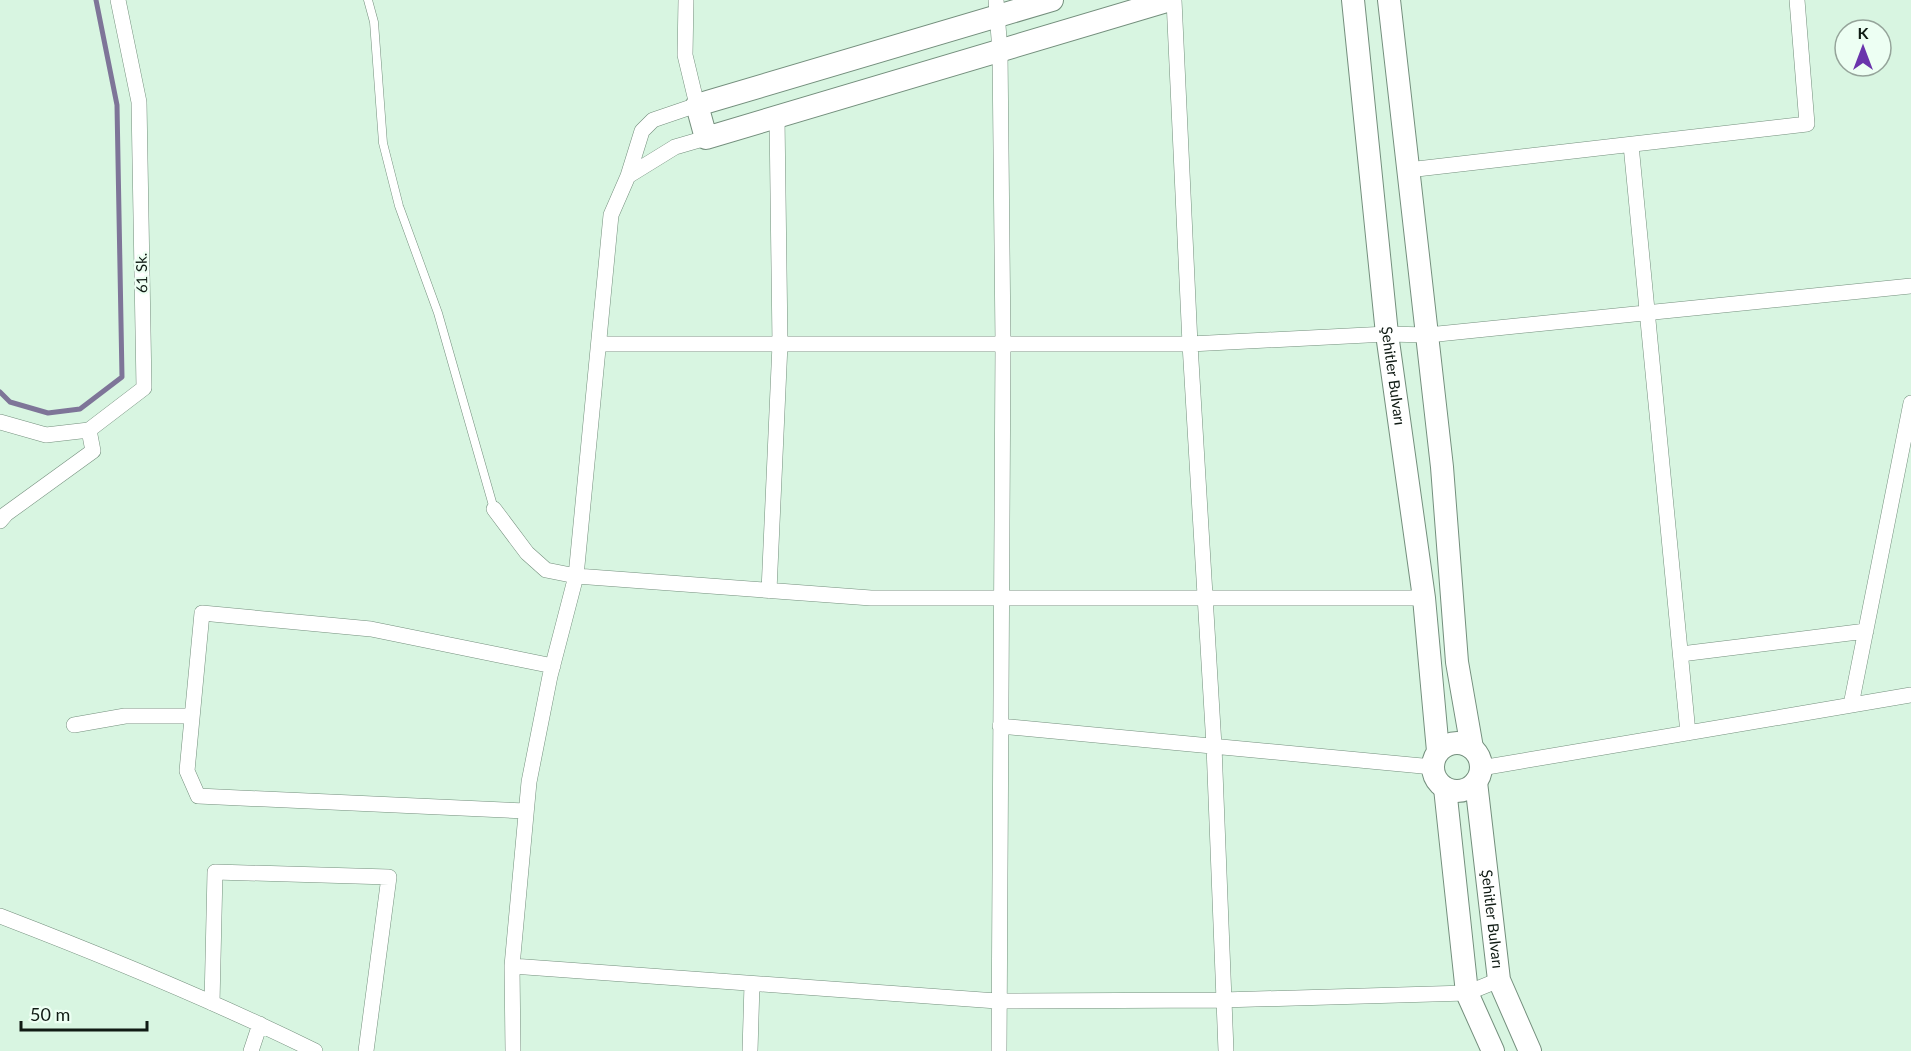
<svg xmlns="http://www.w3.org/2000/svg" width="1911" height="1051" font-family="Lato,sans-serif">
<style>
.lines{fill:none;stroke-linecap:round;stroke-linejoin:round}
.stream{stroke:#7e7598;stroke-width:5}
.lane-casing{stroke:#748f7d;stroke-width:9}
.street-casing{stroke:#748f7d;stroke-width:16}
.secondary-casing{stroke:#748f7d;stroke-width:24}
.lane{stroke:#fff;stroke-width:8}
.street{stroke:#fff;stroke-width:15}
.secondary{stroke:#fff;stroke-width:22}
.labels{text-anchor:middle;stroke-width:4.5;stroke-linejoin:round;paint-order:stroke}
.street-label{font-size:15px;fill:#101b14;stroke:#edfff3}
</style>
<rect width="100%" height="100%" fill="#d8f5e1"/>
<g class="lines">
<path class="stream" d="M0 392 10 402 48 413 80 409 122 377 117 105 96 0"/>
<defs>
<path id="lane" d="M368 0 374 22 383 143 399 206 438 313 494 509"/>
<path id="street" d="M996 0 1000 51 1003 344 999 1051
M1174 0 1190 344 1214 746 1226 1051
M1631 145 1688 733
M1408 170 1807 124 1797 0
M628 176 675 147 706 138
M600 344H1190L1387 334 1428 335 1911 286
M0 422 46 435 89 430 144 388 139 102 118 0
M494 509 527 553 546 570 576 576 871 598H1424
M0 521 6 514 93 451 89 430
M769 591 780 344 777 117
M1681 654 1866 631
M1851 705 1911 403
M74 725 125 716H192
M1000 726 1433 767
M1481 768 1911 695
M526 811 198 796 187 771 202 613 371 629 553 666
M0 916C107 957 212 1000 315 1051
M512 966 997 1001 1222 1000 1467 993 1499 980
M212 1003 215 872 389 877 366 1051
M251 1051 260 1024
M513 1051 512 966 529 782 550 676 576 576 611 215 628 176 642 131 653 120 697 105 685 55 686 0
M750 1051 752 984"/>
<g id="secondary">
<path d="M1052 0 697 105 706 138 1170 0"/>
<path id="s1" d="M1353 0 1387 334 1424 598 1438 751"/>
<path d="M1389 0 1442 467 1457 662 1472 748"/>
<circle cx="1457" cy="767" r="24"/>
<path id="s2" d="M1476 782 1499 980 1530 1051"/>
<path d="M1445 788 1467 993 1493 1051"/>
</g>
</defs>
<use href="#lane" class="lane-casing"/>
<use href="#street" class="street-casing"/>
<use href="#secondary" class="secondary-casing"/>
<use href="#lane" class="lane"/>
<use href="#street" class="street"/>
<use href="#secondary" class="secondary"/>
</g>
<g class="labels">
<g class="street-label">
<text transform="translate(142 273) rotate(-91)" y="5">61 Sk.</text>
<text dy="5" stroke="none"><textPath href="#s1" startOffset="378">Şehitler Bulvarı</textPath></text>
<text dy="5" stroke="none"><textPath href="#s2" startOffset="138">Şehitler Bulvarı</textPath></text>
</g>
</g>
<g transform="translate(1863 48)"><circle r="28" fill="#edfff3" stroke="#95a49a" stroke-width="1.5"/>
<path d="M0-4.5L10 22L0 15L-10 22Z" fill="#6a35ac"/>
<text y="-9" font-size="16" font-weight="bold" text-anchor="middle" fill="#101b14">K</text>
</g>
<path d="M21 1021v9h126v-9" fill="none" stroke="#101b14" stroke-width="3"/>
<text x="30" y="1021" font-size="18" fill="#101b14" stroke="#edfff3" stroke-width="4.5" paint-order="stroke">50 m</text>
</svg>
